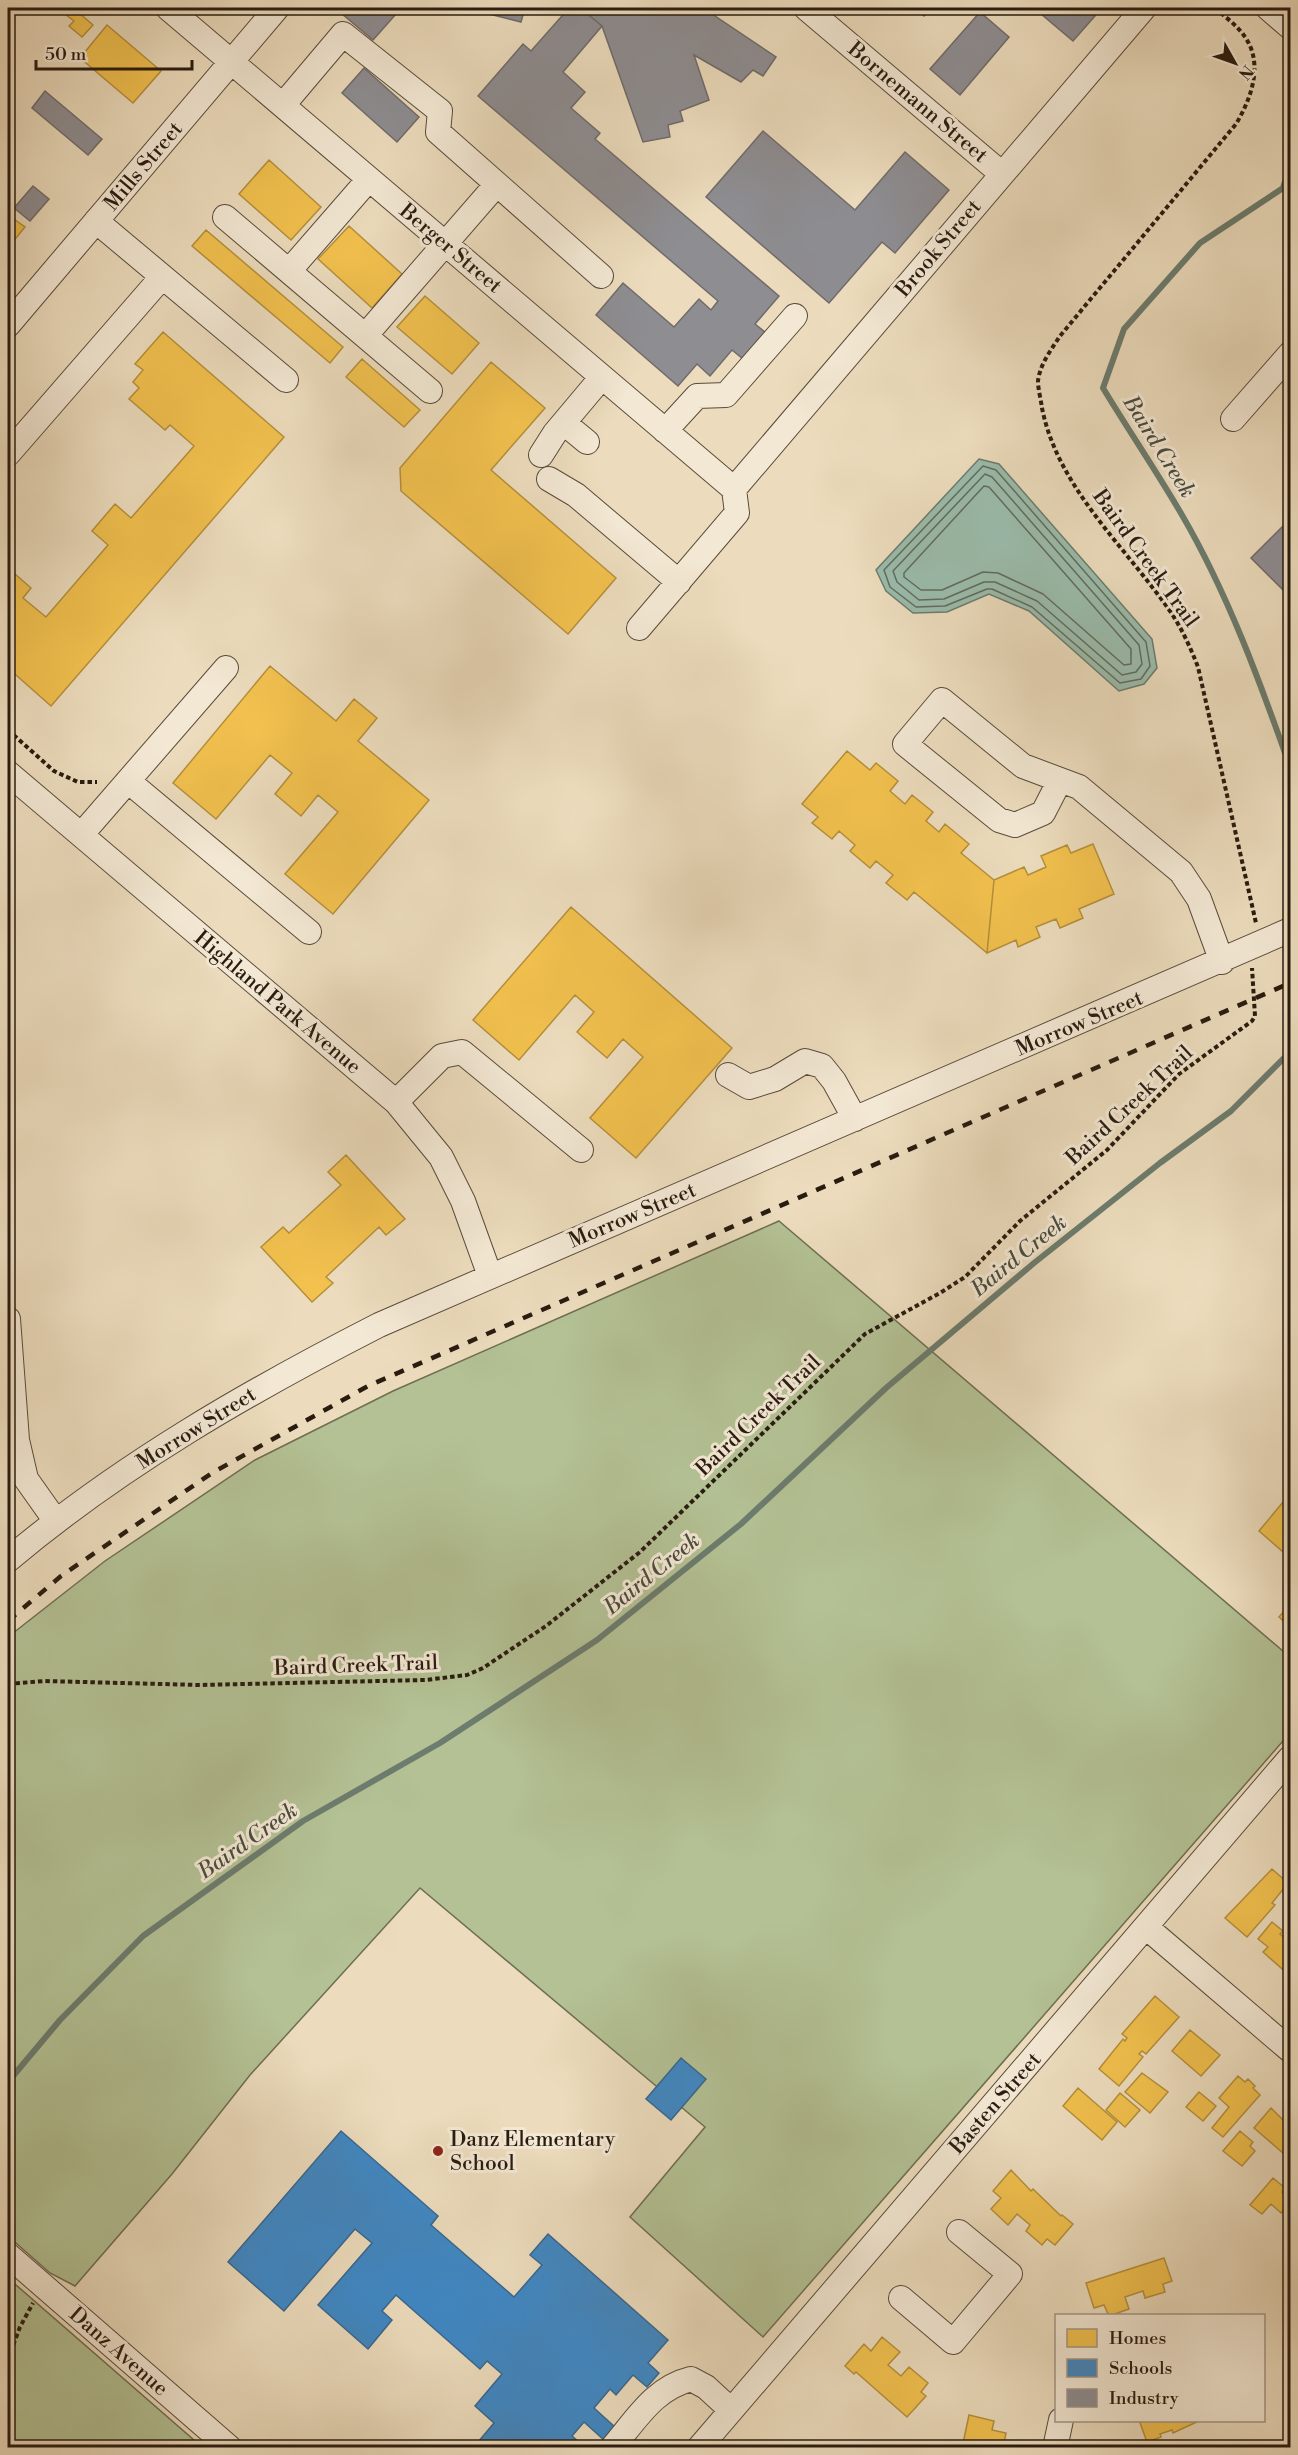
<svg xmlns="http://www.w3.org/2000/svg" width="1298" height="2455" font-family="'Libre Bodoni',serif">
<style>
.green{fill:#b3c194;stroke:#6e6e52;stroke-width:1.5}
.water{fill:#9abcac;stroke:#6c7c6e;stroke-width:1.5}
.homes{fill:#f2c14e;stroke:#b58f3b;stroke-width:1.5}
.schools{fill:#3f88c5;stroke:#38678f;stroke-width:1.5}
.industry{fill:#8d8d92;stroke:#6f6b6b;stroke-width:1.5}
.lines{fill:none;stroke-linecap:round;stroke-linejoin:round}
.shore{stroke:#616c5e;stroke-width:1.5}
.stream{stroke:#6c7c6e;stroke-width:6}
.minor-casing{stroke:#594b3b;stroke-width:26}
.path{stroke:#281b10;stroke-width:4;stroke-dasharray:4.5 3;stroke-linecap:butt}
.minor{stroke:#f3e8d4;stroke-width:24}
.rail{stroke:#281b10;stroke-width:4.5;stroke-dasharray:10 10;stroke-linecap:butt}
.poi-dot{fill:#8f2418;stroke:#f3e8d4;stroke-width:2}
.labels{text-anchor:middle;stroke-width:6;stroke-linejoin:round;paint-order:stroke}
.street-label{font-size:21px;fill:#281b10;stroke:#f3e8d4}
.poi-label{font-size:21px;fill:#281b10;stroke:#f3e8d4;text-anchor:start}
.water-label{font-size:22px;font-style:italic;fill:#4a4b3f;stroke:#f3e8d4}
</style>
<rect width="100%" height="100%" fill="#ecdcbd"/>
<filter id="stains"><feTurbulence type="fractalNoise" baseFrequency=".00333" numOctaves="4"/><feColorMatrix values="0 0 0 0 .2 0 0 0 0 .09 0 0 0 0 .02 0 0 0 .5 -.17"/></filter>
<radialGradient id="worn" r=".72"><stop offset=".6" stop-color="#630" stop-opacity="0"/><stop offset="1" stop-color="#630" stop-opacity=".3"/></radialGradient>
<path class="green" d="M779 1221 1290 1657V1733L763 2337 630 2217 705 2127 420 1888 250 2075 172 2174 75 2286 50 2273 8 2236V1637L105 1561 255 1460 393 1391Z
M8 2278 202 2447H8Z"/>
<path class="water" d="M979 459 999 464 1152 639 1157 668 1144 684 1119 691 1029 611 989 594 947 612 913 613 886 591 876 570Z"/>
<path class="homes" d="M8 8H23L16 15Z
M57 8H80L77 11 93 25 82 37 69 26 74 21Z
M107 25 161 71 133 103 80 58Z
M269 160 321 207 291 240 239 194Z
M8 215 25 227 8 248Z
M349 226 402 274 372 308 318 259Z
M206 230 343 347 330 363 192 246Z
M425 296 479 343 452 374 397 327Z
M163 332 284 437 51 706 8 668V568L31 588 23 598 46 617 108 545 92 531 115 504 131 518 194 446 170 425 165 430 129 399 139 388 133 382 143 370 135 364Z
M362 359 420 410 404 427 346 377Z
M491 362 545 408 491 470 616 578 568 634 401 491 400 468Z
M270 666 336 721 354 699 377 718 358 741 429 800 333 914 285 874 338 812 318 795 301 816 275 794 292 773 270 755 216 819 173 783Z
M847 751 870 770 876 763 898 781 890 791 905 804 912 795 933 812 926 821 939 832 945 824 969 844 961 853 994 880 987 953 914 892 907 900 886 883 893 875 876 861 870 868 850 851 855 845 839 831 832 839 812 823 818 817 802 804Z
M1093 844 1114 894 1079 909 1083 918 1060 928 1056 919 1036 927 1040 937 1018 947 1016 940 987 953 994 880 1024 867 1028 875 1046 867 1041 856 1067 845 1071 853Z
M571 907 732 1048 636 1158 590 1118 643 1057 623 1039 607 1058 577 1032 594 1012 575 995 519 1060 473 1020Z
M346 1155 405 1219 386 1235 379 1227 326 1277 333 1283 312 1302 261 1247 283 1227 289 1233 341 1185 328 1172Z
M1288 1496 1290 1498V1558L1259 1531Z
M1290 1604V1627L1279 1617Z
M1290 1841V1854L1284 1849Z
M1272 1869 1288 1883 1272 1903 1275 1905 1247 1937 1225 1918Z
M1272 1922 1283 1931 1280 1934 1290 1943V1971L1288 1974 1263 1952 1268 1947 1258 1939Z
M1155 1996 1179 2017 1146 2054 1142 2051 1139 2054 1143 2057 1119 2086 1099 2069 1123 2039 1125 2041 1127 2038 1122 2034Z
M1190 2030 1220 2055 1201 2076 1172 2051Z
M1142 2073 1168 2092 1150 2113 1125 2092Z
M1238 2076 1245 2082 1248 2079 1255 2086 1253 2088 1260 2095 1223 2137 1212 2128 1229 2107 1219 2098Z
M1078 2088 1117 2122 1102 2140 1063 2106Z
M1199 2092 1216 2106 1203 2121 1186 2107Z
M1120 2093 1140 2110 1125 2127 1106 2110Z
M1271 2108 1290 2127V2147L1284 2154 1254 2128Z
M1240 2131 1253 2142 1250 2146 1255 2151 1242 2166 1223 2151Z
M1011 2170 1031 2191 1033 2189 1061 2216 1062 2215 1073 2224 1055 2245 1047 2239 1042 2245 1026 2231 1030 2225 1017 2214 1008 2225 991 2209 1001 2198 993 2191Z
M1273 2178 1285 2188 1282 2192 1290 2202 1281 2213 1271 2204 1262 2214 1250 2205Z
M1164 2258 1172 2281 1163 2284 1165 2292 1145 2298 1143 2291 1125 2297 1129 2309 1109 2316 1104 2305 1094 2308 1086 2283Z
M882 2337 900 2352 888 2365 901 2376 909 2367 928 2383 921 2392 926 2396 907 2417 856 2372 854 2374 845 2366 864 2344 871 2351Z
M969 2415 994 2421 992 2430 1006 2433 1003 2448H962Z
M1139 2420H1201L1173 2433 1172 2430 1160 2434 1161 2437 1147 2442Z"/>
<path class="schools" d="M681 2058 706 2079 671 2120 646 2099Z
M341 2131 438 2216 431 2225 514 2297 542 2265 530 2255 548 2234 668 2340 648 2363 659 2373 647 2387 633 2375 616 2395 610 2389 594 2408 615 2427 604 2440 584 2422 572 2436 579 2442 574 2448H473L494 2423 475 2406 502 2374 487 2361 480 2369 396 2295 382 2311 392 2320 368 2349 318 2305 372 2243 355 2229 284 2311 228 2262Z"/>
<path class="industry" d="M335 8H389L396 14 373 40Z
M465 8H525L521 22Z
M569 8H580L602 26 563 72 585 92 571 108 600 133 595 139 779 296 755 324 765 332 743 359 732 350 710 376 697 364 678 386 596 315 623 283 674 327 699 299 711 310 718 301 478 96 523 44 531 51Z
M580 8H703L776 57 763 76 753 70 741 82 694 55 709 100 680 111 683 121 668 125 670 137 643 142 602 26Z
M915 8H932L924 16Z
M1034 8H1102L1073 41Z
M980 12 1009 37 960 95 930 69Z
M364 68 419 117 397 142 342 93Z
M45 91 102 139 88 155 32 108Z
M763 131 855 210 905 152 949 190 895 253 882 242 829 303 706 197Z
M33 186 49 199 30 221 14 208Z
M1290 519V597L1251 558Z"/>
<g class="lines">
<path class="shore" d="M983 466 996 470 1146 642 1150 666 1141 679 1120 683 1032 607 992 589H987L945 606 916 607 890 587 884 570Z
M985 474 992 477 1139 645 1142 664 1136 672 1122 675 1037 601 995 582H984L944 599 919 600 897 582 893 571Z
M984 486 989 487 1131 649V664L1124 665 1043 594 998 573 983 572 942 590H921L904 577V573Z"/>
<path class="stream" d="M1290 166 1283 188 1200 243 1124 329 1103 388C1129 431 1157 472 1182 515 1228 594 1260 682 1290 767
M8 2082 60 2020 143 1936 303 1821 440 1743 597 1640 741 1524 886 1388 1034 1263 1160 1163 1231 1111 1290 1052"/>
<defs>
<path id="minor" d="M168 8 734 489
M806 8 1002 174
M1268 8 1290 27
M283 105 343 34 440 111 438 132 601 276
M225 217 430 391
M96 221 286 380
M289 271 369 179
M8 325 277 8
M365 336 497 184
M1233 419 1290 354
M564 423 587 442
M665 431 697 396 726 395 795 316
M8 454 162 277
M541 455 555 433 602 377
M549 479 576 495 679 582
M734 489 1144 8
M639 628 737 513 734 489
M8 773 396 1102 441 1157 463 1201 490 1276
M1060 780 1043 813 1015 825 999 820 905 744 942 700 1023 766 1079 787 1181 872 1199 899 1222 962
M128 781 309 932
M81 835 226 668
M728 1075 749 1087 775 1079 805 1061 822 1066 834 1081 855 1119
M396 1102 442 1056 462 1052 581 1150
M8 1319 17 1440 26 1479 55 1520
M8 1560C121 1465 248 1392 379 1325L1290 930
M1146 1927 1290 2050
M8 2255 230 2448
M901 2298 953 2342 1010 2274 959 2232
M612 2448C636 2420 654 2388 691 2379L706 2387 731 2410
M699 2448 1290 1758
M1055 2448 1061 2420"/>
</defs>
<use href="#minor" class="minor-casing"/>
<path class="path" d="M1215 8C1225 17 1238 26 1245 37 1264 64 1251 99 1236 124L1060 336C1051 350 1040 364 1038 381 1038 389 1041 400 1042 408 1058 489 1127 548 1172 614 1183 631 1191 649 1198 667L1256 923
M8 730 54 771 78 782H97
M8 1684 44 1681 200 1685 425 1680 467 1675 483 1668 546 1626 640 1552 865 1334 940 1293 965 1277 1020 1221 1107 1150 1179 1074 1252 1021 1255 1016 1252 968
M8 2359 20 2327 33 2303"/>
<use href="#minor" class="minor"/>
<path class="rail" d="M8 1621 61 1576 212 1473 368 1386 1290 983"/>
</g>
<circle class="poi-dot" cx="438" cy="2151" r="6"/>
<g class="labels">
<g class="street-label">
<text transform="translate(918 102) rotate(40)" y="7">Bornemann Street</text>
<text transform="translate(143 166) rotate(-50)" y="7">Mills Street</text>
<text transform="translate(451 248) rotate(40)" y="7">Berger Street</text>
<text transform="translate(938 248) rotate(-50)" y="7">Brook Street</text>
<text transform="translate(1146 558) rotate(54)" y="7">Baird Creek Trail</text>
<text transform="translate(278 1002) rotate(40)" y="7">Highland Park Avenue</text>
<text transform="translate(1079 1023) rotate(-23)" y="7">Morrow Street</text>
<text transform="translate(1129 1105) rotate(-43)" y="7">Baird Creek Trail</text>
<text transform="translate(632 1215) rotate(-23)" y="7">Morrow Street</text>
<text transform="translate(758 1415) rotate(-44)" y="7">Baird Creek Trail</text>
<text transform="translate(196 1428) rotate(-32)" y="7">Morrow Street</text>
<text transform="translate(356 1665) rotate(-2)" y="7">Baird Creek Trail</text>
<text transform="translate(995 2103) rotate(-49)" y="7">Basten Street</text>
<text transform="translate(119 2351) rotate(41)" y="7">Danz Avenue</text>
</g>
<g class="poi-label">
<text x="450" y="2146">Danz Elementary<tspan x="450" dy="24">School</tspan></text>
</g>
<g class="water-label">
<text transform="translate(1160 446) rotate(58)" y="8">Baird Creek</text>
<text transform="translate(1018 1255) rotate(-39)" y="8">Baird Creek</text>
<text transform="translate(651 1573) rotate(-39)" y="8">Baird Creek</text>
<text transform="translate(247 1840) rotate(-35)" y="8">Baird Creek</text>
</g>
</g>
<rect width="1298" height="2455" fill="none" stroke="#ecdcbd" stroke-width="30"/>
<rect x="9" y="9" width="1280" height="2437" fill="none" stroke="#281b10" stroke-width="3"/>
<rect x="15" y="15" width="1268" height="2425" fill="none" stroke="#281b10" stroke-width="1.5"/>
<rect x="1055" y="2314" width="210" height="108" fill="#f3e8d4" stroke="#a29686" stroke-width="1.5"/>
<rect x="1067" y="2329" width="30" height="18" fill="#f2c14e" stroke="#a29686" stroke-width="1.5"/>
<text x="1109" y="2344" font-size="18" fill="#281b10">Homes</text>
<rect x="1067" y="2359" width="30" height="18" fill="#3f88c5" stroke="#a29686" stroke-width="1.5"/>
<text x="1109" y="2374" font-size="18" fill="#281b10">Schools</text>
<rect x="1067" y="2389" width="30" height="18" fill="#8d8d92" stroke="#a29686" stroke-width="1.5"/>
<text x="1109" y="2404" font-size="18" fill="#281b10">Industry</text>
<g transform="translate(1235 63) rotate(130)" stroke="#f3e8d4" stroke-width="4.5" paint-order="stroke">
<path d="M0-4.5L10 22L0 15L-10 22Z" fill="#281b10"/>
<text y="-9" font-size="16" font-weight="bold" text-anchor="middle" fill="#281b10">N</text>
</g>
<path d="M36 60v9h156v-9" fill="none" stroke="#281b10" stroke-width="3"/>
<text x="45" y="60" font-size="18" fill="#281b10" stroke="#f3e8d4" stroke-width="4.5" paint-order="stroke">50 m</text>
<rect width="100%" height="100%" filter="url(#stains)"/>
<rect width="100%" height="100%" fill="url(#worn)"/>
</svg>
